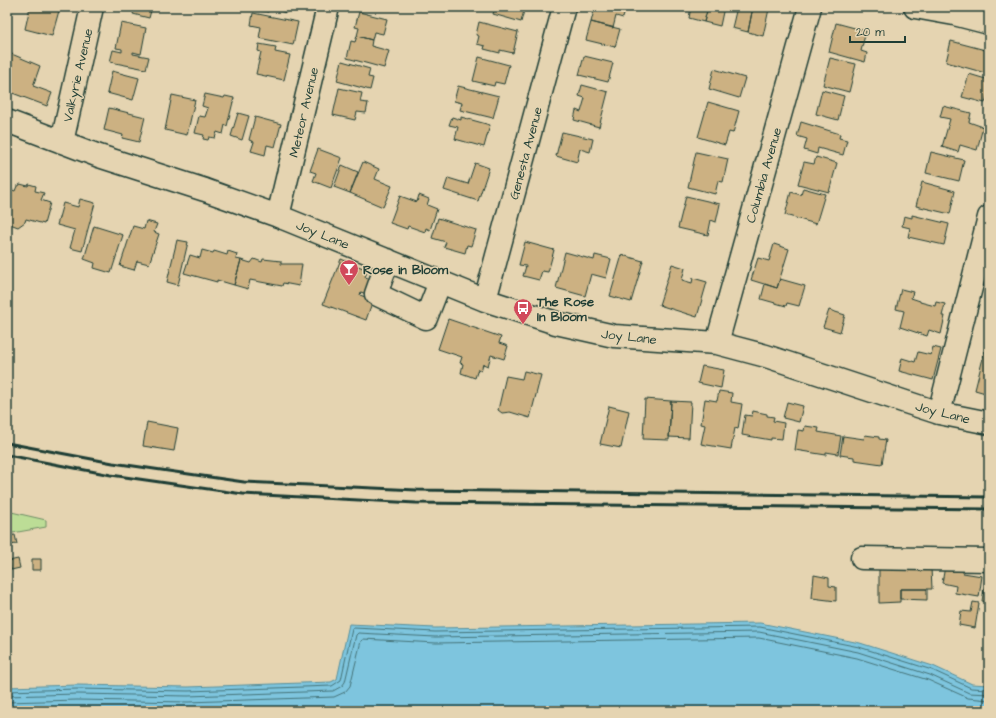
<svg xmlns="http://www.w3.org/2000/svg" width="996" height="718" font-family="'Architects Daughter',sans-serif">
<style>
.green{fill:#bcdd96;stroke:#6e8d65}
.water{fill:#7ec5de;stroke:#588f9a}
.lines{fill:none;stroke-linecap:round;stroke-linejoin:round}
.shore{stroke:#457378;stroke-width:1}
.building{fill:#ccb182;stroke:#1f3d34}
.minor-casing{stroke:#1f3d34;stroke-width:25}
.minor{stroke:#e5d4b1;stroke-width:22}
.rail{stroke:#1f3d34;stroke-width:3}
.labels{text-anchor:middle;stroke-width:3;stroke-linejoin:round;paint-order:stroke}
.street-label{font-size:13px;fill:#1f3d34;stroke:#e5d4b1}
.poi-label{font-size:13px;font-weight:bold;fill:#1f3d34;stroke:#e5d4b1;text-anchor:start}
</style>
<rect width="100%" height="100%" fill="#e5d4b1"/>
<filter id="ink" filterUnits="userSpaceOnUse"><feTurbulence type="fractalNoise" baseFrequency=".025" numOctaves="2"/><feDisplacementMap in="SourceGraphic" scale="8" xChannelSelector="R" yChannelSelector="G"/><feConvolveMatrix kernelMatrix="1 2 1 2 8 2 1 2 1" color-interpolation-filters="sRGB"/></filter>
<g filter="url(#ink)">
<path class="green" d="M7 511 46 520V527L7 534Z"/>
<path class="water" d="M760 623 860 643 933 666 972 684 989 685V711H7V687L77 685 188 687 331 682 337 679 349 624 435 628Z"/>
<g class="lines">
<path class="shore" d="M7 691 77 689 188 691 332 686 341 680 352 629 354 628 435 632 760 627 859 647 932 670 971 688 989 689
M7 696 77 694 188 696 333 691 342 686 345 682 356 635 358 633 435 637 759 632 858 652 930 675 969 693 989 694
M7 702 77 700 188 702 334 697 345 692 350 686 361 641 363 639 436 643 759 638 857 658 928 680 968 698 989 700"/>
</g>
<path class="building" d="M30 7 42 10V7H60L52 36 25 29Z
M135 7H152L149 18 133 14Z
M252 7H288L286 13 269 8 268 12 252 9Z
M495 7H525L521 22 493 14Z
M595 7H610L625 11 623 18 616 16 613 28 591 22Z
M691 7H708L704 22 689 18Z
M708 7H724L720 26 704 22Z
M737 7H753L748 32 732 28Z
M753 7 769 9 763 36 748 32Z
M359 12 387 19 383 34 374 32 372 40 357 36 359 28 355 27Z
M253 13 298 22 293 45 259 38 261 27 251 25Z
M479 22 518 32 513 53 500 50V53L484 49 485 46 477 44 479 36 476 35Z
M591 22 620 29 615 47 586 40Z
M121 23 146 28 141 54 133 52V54L149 57 146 69 110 62 113 50 122 52V49L116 48Z
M836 23 866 31 861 51 867 53 865 62 829 52Z
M357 36 372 40 371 46 389 51 384 68 347 58 351 41 355 42Z
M951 41 989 51V74L946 62Z
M259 44 276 47 275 52 290 55 284 80 256 74 261 52 258 51Z
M7 52 40 66 33 86 52 93 47 106 7 91Z
M584 56 613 63 608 82 579 75Z
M479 57 509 65 504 84 495 82 494 86 473 81Z
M830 58 856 64 849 92 823 85Z
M342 61 370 69 368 77 373 78 370 90 337 81Z
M714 69 745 78 739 98 709 89Z
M112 71 139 78 133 100 107 93Z
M969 74 989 80V90L985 103 962 97Z
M582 85 608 92 599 127 574 120 576 110 581 112 585 98 579 96Z
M458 86 499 96 493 118 460 110 462 103 454 101Z
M339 88 362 93 360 102 368 103 366 113 357 112 355 120 333 115Z
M822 90 844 96 838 120 816 114Z
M205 94 224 98 225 96 234 98 227 126 225 125 223 134 217 132 215 138 209 137 208 140 203 139 204 135 195 133 199 116 205 117 208 108 202 106Z
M172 95 195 100 187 135 165 130Z
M708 102 739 111 733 133 729 132 725 145 698 137Z
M943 106 971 113 969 122 983 127 977 150 960 145 958 152 942 147 950 119 940 117Z
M109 108 145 117 139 142 122 138 123 135 104 130Z
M238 113 249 116 242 140 231 136Z
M255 117 281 124 275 147 267 145 265 155 251 151 254 142 249 140Z
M452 117 461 120V117L490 125 484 147 455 139 458 127 449 125Z
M801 122 840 134 839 138 847 140 843 155 818 148 817 154 804 150 807 139 797 136Z
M562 132 593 139 590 152 580 149 577 162 556 156Z
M318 149 342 158 331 188 313 181 316 173 310 171Z
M696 152 728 159 723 182 718 181 715 194 688 187Z
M931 152 964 160 959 181 926 173Z
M816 157 837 163 829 192 798 184 804 162 814 164Z
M363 162 379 169 375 179 392 186 383 207 350 193Z
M475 163 489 168 478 201 444 190 448 178 468 184Z
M342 165 358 172 350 193 334 187Z
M922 182 955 191 950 214 916 206Z
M20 184 28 186 29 184 36 186 35 191 44 193 41 200 50 203 44 224 26 219 25 222 18 227 10 224 7 218 9 208H7V188L15 191 17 186H19Z
M803 188 825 194 816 224 785 215 791 192 801 195Z
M419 195 429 199 427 205 437 209 430 230 426 228 425 232 408 226 407 229 390 223 400 196 417 202Z
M686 196 720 204 716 222 711 220 708 235 678 228Z
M80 199 95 203 82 251 70 248 75 230 57 225 63 203 78 207Z
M912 215 949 224 944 245 908 237 910 228 902 226 904 216 912 218Z
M438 218 476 230 471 246 467 245 465 253 444 247 446 242 432 238Z
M146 221 157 224 154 232 159 234 149 264 137 261 134 270 120 266 133 226 144 229Z
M94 226 123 235 111 273 94 268 95 263 84 259Z
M177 240 188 242 178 285 167 282Z
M525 242 554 250 548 272 542 271 539 280 523 276 526 266 519 265Z
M774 244 789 249 777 288 751 280 758 258 769 261Z
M202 250 213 253 214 251 227 255 228 251 237 254 236 259 241 260 234 285 217 280V282L184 273 190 255 200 258Z
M565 252 594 260 595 255 611 259 606 278 591 274 585 296 556 288Z
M622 255 643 261 631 302 610 296Z
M254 259 262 262 263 259 281 261V264H302L299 286 283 283 282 286 250 280 248 289 234 285 241 260 251 263Z
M341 259 368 270 365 277 371 279 366 294 361 292 360 295 373 300 366 320 323 304Z
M672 264 685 268 682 280 692 283 693 278 707 282 697 317 659 305Z
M780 279 805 286 799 306 787 303 786 306 761 299 765 284 777 288Z
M901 289 913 292 911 298 920 301V302L935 306 936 302 945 304 942 316H945L941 334 929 330 927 336 900 327 904 311 896 309Z
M829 310 845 315 840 332 823 327Z
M448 319 501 337 499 343 508 346 504 359 491 355 488 366 483 364 481 371 478 369 475 378 461 373 463 364 460 363 462 357 438 349Z
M989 334V394L975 390Z
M933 347 941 349 933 380 899 371 902 358 915 362 918 352 931 355Z
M702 366 724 370 721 388 698 383Z
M524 371 541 375 530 418 510 412 502 413 498 410 506 376 522 379Z
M719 391 732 393 731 402 742 404 738 429 735 428 731 449 701 444 705 425 701 424 705 399 717 401Z
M645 399 671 401 669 440 643 439Z
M671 401 691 402 689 438 669 437Z
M787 402 803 406 799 422 783 418Z
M609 406 629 411 621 448 600 444Z
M753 411 767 414V416L774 417 773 421 784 423 782 439 771 438V440L742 435 745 415 752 416Z
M147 422 178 428 174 451 143 446Z
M805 426 819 428 818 432 841 436 838 454 826 452V455L795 450 798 430 804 431Z
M865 435 879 437V439L886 440 882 464 854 460V457L840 455 843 436 864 439Z
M15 535 17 544 8 545 7 536Z
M18 559 20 568 11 570 9 561Z
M32 559H41V570H32Z
M946 561 964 564 963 573 982 576 979 597 955 593 956 586 942 583Z
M879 568H931L932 589H900V602L879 603Z
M814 575 829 578V586L836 587V601L812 598Z
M986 577H989V602L982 601Z
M900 589H927V600L900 599Z
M973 602 979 603 975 628 959 625 961 611 971 612Z"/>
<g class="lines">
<defs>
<path id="minor" d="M915 7 954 14 989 23
M7 121 99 156 205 190 278 216 485 300 556 323 614 336 717 343 766 356 939 413 989 423
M62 142 92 7
M278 216 328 7
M388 260 376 294 426 318 440 282
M485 300 564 7
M717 343 810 7
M939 413 989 217
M862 558 989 560"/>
</defs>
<use href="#minor" class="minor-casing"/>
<use href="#minor" class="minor"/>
<path class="rail" d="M7 443 113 463 244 482 417 490 989 497
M7 455 111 475 243 494 416 503 989 509"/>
</g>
</g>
<defs>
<symbol id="bar-pin" viewBox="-11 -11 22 30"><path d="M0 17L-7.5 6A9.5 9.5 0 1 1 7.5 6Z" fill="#d1495b" stroke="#e5d4b1"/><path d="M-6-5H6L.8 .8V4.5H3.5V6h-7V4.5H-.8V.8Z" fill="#fff"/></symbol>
<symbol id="bus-pin" viewBox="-11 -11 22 30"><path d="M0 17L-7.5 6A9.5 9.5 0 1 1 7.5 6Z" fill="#d1495b" stroke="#e5d4b1"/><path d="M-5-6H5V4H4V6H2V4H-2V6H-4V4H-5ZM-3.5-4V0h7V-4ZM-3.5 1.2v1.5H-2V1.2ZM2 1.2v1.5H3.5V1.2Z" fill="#fff"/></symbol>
</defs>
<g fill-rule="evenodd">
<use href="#bar-pin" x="338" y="258" width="22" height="30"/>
<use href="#bus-pin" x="512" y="297" width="22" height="30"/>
</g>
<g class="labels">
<g class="street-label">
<text transform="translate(77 75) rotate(-77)" y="5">Valkyrie Avenue</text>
<text transform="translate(303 112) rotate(-77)" y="5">Meteor Avenue</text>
<text transform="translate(525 153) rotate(-75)" y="5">Genesta Avenue</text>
<text transform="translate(763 175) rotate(-74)" y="5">Columbia Avenue</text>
<text transform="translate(323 234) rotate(22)" y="5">Joy Lane</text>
<text transform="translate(629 336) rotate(6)" y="5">Joy Lane</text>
<text transform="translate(943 412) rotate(14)" y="5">Joy Lane</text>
</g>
<g class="poi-label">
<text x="363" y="274">Rose in Bloom</text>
<text x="537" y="306">The Rose<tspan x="537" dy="15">In Bloom</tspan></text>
</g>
</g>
<rect width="996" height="718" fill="none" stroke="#e5d4b1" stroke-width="24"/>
<rect x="12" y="12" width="972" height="694" fill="none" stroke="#1f3d34" stroke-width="1.5" filter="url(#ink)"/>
<path d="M850 36v6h55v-6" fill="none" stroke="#1f3d34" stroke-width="2"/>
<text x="856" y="36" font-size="12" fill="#1f3d34" stroke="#e5d4b1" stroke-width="3" paint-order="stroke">20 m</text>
</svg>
